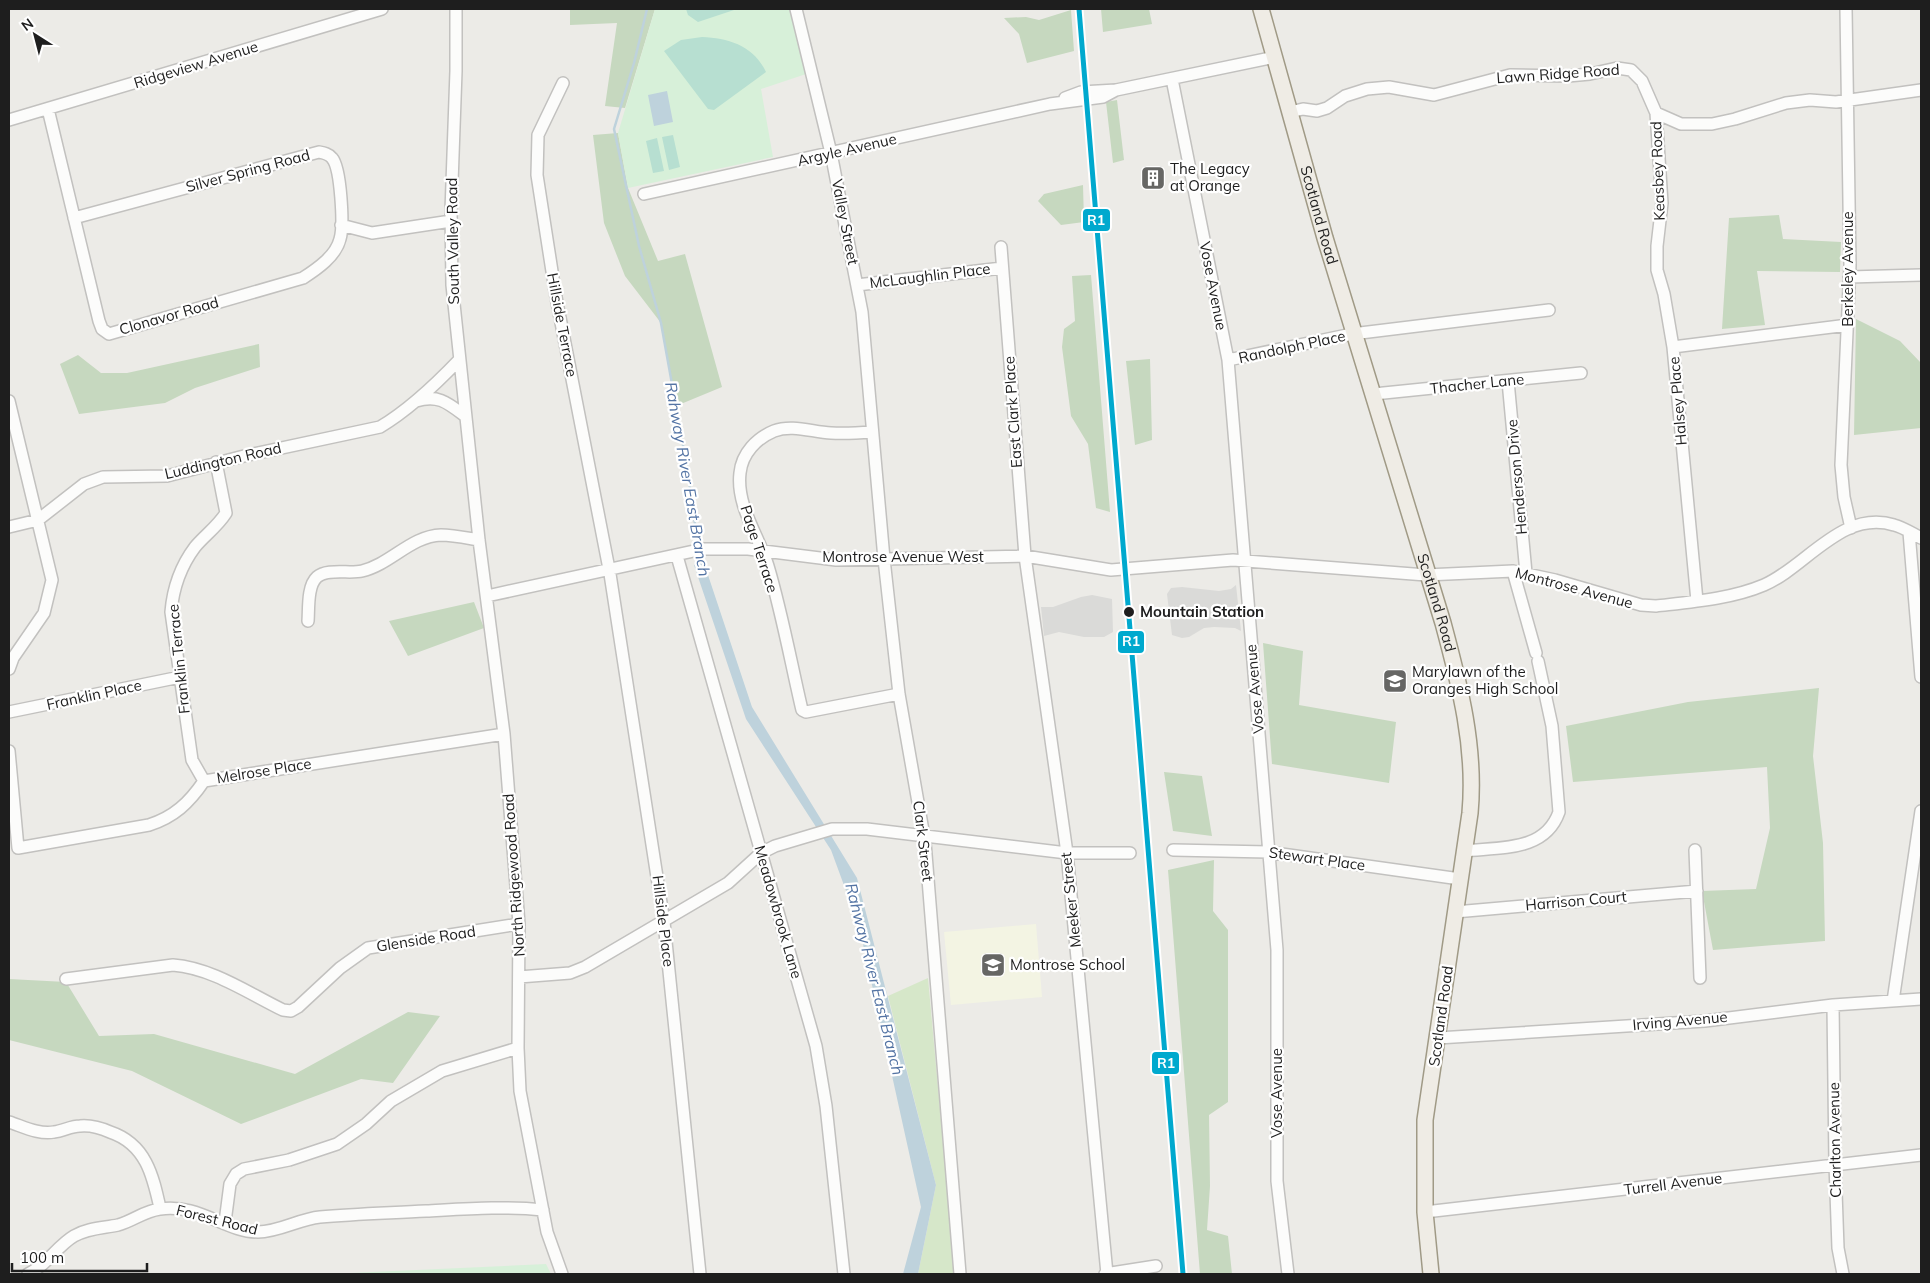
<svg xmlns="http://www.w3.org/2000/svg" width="1930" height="1283" font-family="Mulish,sans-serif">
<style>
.education{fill:#f3f4e3}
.religious{fill:#dadad8}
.grass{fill:#d6e7c9}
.forest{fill:#c6d8bf}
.park{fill:#d7f0d9}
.pitch{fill:#b7dfd1}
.water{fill:#bed2dc}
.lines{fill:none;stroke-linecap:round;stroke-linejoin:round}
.stream{stroke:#bed2dc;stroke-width:2.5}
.minor-casing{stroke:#c2c1bf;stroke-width:14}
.major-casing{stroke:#a09a86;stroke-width:18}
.minor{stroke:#fcfcfb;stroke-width:11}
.major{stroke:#efece5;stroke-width:15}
.rail-1-casing{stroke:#fff;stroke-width:9}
.rail-1{stroke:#00a9ce;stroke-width:5}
.stop-dot{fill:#1e1e1e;stroke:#fff;stroke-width:2}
.labels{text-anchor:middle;stroke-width:4.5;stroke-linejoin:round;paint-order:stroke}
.street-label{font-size:15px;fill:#1e1e1e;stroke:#fff}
.poi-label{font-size:15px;fill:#1e1e1e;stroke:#fff;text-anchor:start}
.stop-label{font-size:15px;font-weight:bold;fill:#1e1e1e;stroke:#fff;text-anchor:start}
.water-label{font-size:16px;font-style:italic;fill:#5474a4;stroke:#fff}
.line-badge{stroke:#fff;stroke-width:2}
.badge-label{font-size:14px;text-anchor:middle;font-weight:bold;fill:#fff}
</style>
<rect width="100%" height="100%" fill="#ecebe7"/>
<path class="education" d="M1036 924 1042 997 951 1005 944 932Z"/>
<path class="religious" d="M1236 585 1241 631 1235 628 1214 627 1204 628 1189 637 1182 638 1172 635 1167 594 1171 588 1182 587 1219 591 1231 589Z
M1092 595 1112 599 1113 632 1104 637H1084L1059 632 1044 636 1041 607H1053L1081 597Z"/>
<path class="grass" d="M928 978 955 1274H918L936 1185 888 996Z"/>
<path class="forest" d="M570 9H655L625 108 605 106 617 23 570 25Z
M1101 9H1149L1152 24 1103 32Z
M1071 10 1074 51 1027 63 1019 34 1004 18 1026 17 1039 20Z
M1117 100 1124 160 1113 163 1106 102Z
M618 133 628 188 658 261 685 254 722 387 676 406 661 323 625 276 604 223 593 135Z
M1083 185 1084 222 1061 225 1038 201 1044 194Z
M1779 215 1783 239 1841 242 1840 272 1757 271 1765 325 1722 329 1729 218Z
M1091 275 1110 512 1096 508 1088 444 1071 416 1062 347 1064 329 1075 321 1072 276Z
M1856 319 1900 341 1921 363V428L1854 435Z
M259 344 260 367 195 388 165 403 79 414 60 364 78 355 101 373H127Z
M1150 359 1152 440 1135 445 1126 361Z
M474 602 484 628 408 656 389 621Z
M1263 643 1303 651 1299 705 1396 722 1389 783 1272 764Z
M1819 688 1813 756 1823 843 1825 941 1713 950 1702 891 1756 889 1770 828 1767 767 1573 782 1566 726 1688 702Z
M1164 772 1202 776 1212 836 1173 831Z
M1214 860 1213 911 1228 930V1102L1209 1115 1210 1186 1207 1230 1228 1236 1232 1274H1200L1168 870Z
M9 979 66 982 99 1036 154 1034 295 1074 408 1012 440 1016 393 1083 361 1079 241 1124 132 1071 9 1040Z"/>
<path class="park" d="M655 9H790L806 74 761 89 773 157 628 188 618 133Z
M546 1264 551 1274H329Z"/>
<path class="pitch" d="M686 9H737L698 22 688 15Z
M702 37C729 38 754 46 766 72L714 110 708 109 664 51 681 40Z
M673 135 680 167 669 170 662 137Z
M657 138 664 171 653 173 646 141Z"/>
<path class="water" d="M667 91 673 122 654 126 648 95Z
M703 560 752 707 857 878 936 1185 918 1274H903L921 1207 859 926 831 850 746 719 694 565Z"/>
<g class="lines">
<path class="stream" d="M647 9 634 63 614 129 639 246 661 323 688 473 698 546"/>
<defs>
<path id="minor" d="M456 9V71L451 211 452 285 479 540 504 734 519 924 518 1048 520 1091 547 1232 562 1274
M796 9 831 153 862 312 884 559 899 694 925 842 960 1274
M1846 9 1850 265 1841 465 1844 497 1851 528
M1172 79 1228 360 1277 950V1181L1288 1274
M563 83 538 135 537 175 556 297 610 574 664 922 700 1274
M1065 98 1081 92 1116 90
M48 109 99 321 102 329 109 334 303 278C317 269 336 256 340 239 344 226 341 168 332 158 329 154 324 153 319 152L74 218
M1290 112 1303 109 1317 111 1327 108 1345 96 1367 89 1389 87 1434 95 1510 75 1568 76 1590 74 1617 68 1631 70 1642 81 1656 113 1662 203 1657 246V270L1664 294 1673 347 1697 601
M1656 113 1681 124H1712L1735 119 1786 103 1810 100 1836 102 1921 90
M9 120 382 9
M644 194 1050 104 1103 97 1116 90 1275 57
M341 225 372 233 451 221
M1001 247 1025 556 1067 853 1107 1274
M1849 277 1921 275
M857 285 1002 268
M1673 347 1848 325
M1228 360 1352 334 1549 310
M1508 381 1526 573
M1374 394 1581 373
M9 401 52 580 44 613 13 658 9 669
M416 401C438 394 448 403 465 416
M872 432C859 433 844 434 831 433 812 432 792 424 774 431 757 438 742 453 740 473 736 506 759 536 768 566 782 613 791 663 802 710L806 712 899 694
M9 527 38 520 84 484 103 477 167 476 244 456 380 427C407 411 437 383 459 360
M1909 532 1921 677
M677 556 816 1046 826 1106 844 1274
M1513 571 1536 653
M487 596 703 549H748L836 560 1025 556 1111 570 1233 560 1426 575 1513 571 1555 580 1641 605 1656 606C1691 602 1731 599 1764 585 1806 567 1842 509 1894 525 1903 527 1913 534 1921 538
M308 621C309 609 307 586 317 577 327 568 350 574 362 571 391 564 411 536 441 535 453 535 467 538 479 540
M9 712 180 677
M9 751 18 848 149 825C174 817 189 803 204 781L504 734
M204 781 192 760 171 612C173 588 180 567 195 547 205 535 217 527 226 513L216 462
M1173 850 1268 852 1460 879
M1695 850 1700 978
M1464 851C1500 847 1545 852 1559 812L1552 726 1538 661
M1455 912 1697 891
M519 977 570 973 585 967 728 883 761 853 775 846 832 829H867L1067 853H1130
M66 979 173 965C212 968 248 993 283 1010L291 1011 298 1007 340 968 368 948 519 924
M1893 1001 1921 811
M1833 1005 1835 1164 1838 1248 1843 1274
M1438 1038 1705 1021 1833 1005 1921 999
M9 1122C22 1126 39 1135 54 1132 63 1131 71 1126 80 1126 91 1125 101 1128 110 1132 146 1144 153 1176 160 1208
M1425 1212 1921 1155
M225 1222 230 1184 236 1174 244 1169 289 1160 337 1144 366 1124 391 1101 442 1071 518 1048
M28 1274C46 1266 57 1246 74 1236 88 1228 103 1228 118 1225 133 1221 144 1211 160 1209 198 1203 226 1232 258 1232 279 1232 299 1219 320 1217 355 1214 391 1213 426 1211 465 1209 504 1206 543 1210
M1105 1274 1156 1266"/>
<g id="major">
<path id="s1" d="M1261 9 1325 238 1443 623C1460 686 1476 748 1470 813L1425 1120V1212L1431 1274"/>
</g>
</defs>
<use href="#minor" class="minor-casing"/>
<use href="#major" class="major-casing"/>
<use href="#minor" class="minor"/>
<use href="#major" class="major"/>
<defs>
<path id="rail-1" d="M1079 9 1183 1274"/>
</defs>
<use href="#rail-1" class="rail-1-casing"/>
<use href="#rail-1" class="rail-1"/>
</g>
<defs>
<symbol id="building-square" viewBox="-11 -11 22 22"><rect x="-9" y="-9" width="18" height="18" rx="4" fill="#666664" stroke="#fff"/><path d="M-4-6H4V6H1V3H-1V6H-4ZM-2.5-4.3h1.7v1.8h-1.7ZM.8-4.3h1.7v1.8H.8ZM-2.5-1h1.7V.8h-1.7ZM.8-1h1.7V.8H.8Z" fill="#fff"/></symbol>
<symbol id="school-square" viewBox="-11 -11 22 22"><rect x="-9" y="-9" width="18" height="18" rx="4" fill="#666664" stroke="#fff"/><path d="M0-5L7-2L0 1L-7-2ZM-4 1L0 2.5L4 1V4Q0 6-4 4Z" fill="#fff"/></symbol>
</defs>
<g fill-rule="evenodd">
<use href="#building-square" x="1139" y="164" width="28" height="28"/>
<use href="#school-square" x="1381" y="667" width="28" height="28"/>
<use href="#school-square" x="979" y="951" width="28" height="28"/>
</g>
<circle class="stop-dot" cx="1129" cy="612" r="6"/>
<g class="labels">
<g class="street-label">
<text transform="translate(196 65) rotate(-17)" y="5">Ridgeview Avenue</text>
<text transform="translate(1558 74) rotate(-4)" y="5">Lawn Ridge Road</text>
<text transform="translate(847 150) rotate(-13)" y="5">Argyle Avenue</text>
<text transform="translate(248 171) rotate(-15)" y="5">Silver Spring Road</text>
<text transform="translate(1658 171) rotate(-92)" y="5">Keasbey Road</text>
<text dy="5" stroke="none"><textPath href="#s1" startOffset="214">Scotland Road</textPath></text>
<text transform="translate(845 222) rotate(79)" y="5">Valley Street</text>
<text transform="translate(453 241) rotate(-91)" y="5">South Valley Road</text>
<text transform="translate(1848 269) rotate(-90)" y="5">Berkeley Avenue</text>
<text transform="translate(930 276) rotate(-7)" y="5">McLaughlin Place</text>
<text transform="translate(1213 286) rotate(79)" y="5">Vose Avenue</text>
<text transform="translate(169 316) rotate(-16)" y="5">Clonavor Road</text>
<text transform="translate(562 325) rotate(79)" y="5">Hillside Terrace</text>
<text transform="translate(1292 347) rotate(-12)" y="5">Randolph Place</text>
<text transform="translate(1477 384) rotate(-6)" y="5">Thacher Lane</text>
<text transform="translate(1678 401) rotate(-95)" y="5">Halsey Place</text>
<text transform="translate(1013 412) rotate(-94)" y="5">East Clark Place</text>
<text transform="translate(223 461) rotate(-13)" y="5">Luddington Road</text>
<text transform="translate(1517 477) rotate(-95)" y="5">Henderson Drive</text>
<text transform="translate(759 549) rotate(72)" y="5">Page Terrace</text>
<text x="903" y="562">Montrose Avenue West</text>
<text transform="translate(1574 588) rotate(15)" y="5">Montrose Avenue</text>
<text dy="5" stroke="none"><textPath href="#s1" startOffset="619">Scotland Road</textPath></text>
<text transform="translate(179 659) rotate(-96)" y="5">Franklin Terrace</text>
<text transform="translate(1255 689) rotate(-95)" y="5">Vose Avenue</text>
<text transform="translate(94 695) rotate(-12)" y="5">Franklin Place</text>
<text transform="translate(264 771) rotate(-9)" y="5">Melrose Place</text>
<text transform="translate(923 841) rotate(83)" y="5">Clark Street</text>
<text transform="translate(1317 859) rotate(8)" y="5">Stewart Place</text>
<text transform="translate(514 875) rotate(-94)" y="5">North Ridgewood Road</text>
<text transform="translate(1071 900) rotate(-96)" y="5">Meeker Street</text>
<text transform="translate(1576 901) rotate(-5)" y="5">Harrison Court</text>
<text transform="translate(778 912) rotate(74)" y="5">Meadowbrook Lane</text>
<text transform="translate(663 921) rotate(83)" y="5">Hillside Place</text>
<text transform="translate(426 939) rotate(-9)" y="5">Glenside Road</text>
<text transform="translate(1441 1016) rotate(-82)" y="5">Scotland Road</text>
<text transform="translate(1680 1021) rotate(-5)" y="5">Irving Avenue</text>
<text transform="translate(1277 1093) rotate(-90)" y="5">Vose Avenue</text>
<text transform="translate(1835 1140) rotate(-91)" y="5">Charlton Avenue</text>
<text transform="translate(1673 1184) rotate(-7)" y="5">Turrell Avenue</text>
<text transform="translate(217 1220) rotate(14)" y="5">Forest Road</text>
</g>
<g class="poi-label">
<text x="1170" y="174">The Legacy<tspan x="1170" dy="17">at Orange</tspan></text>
<text x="1412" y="677">Marylawn of the<tspan x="1412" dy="17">Oranges High School</tspan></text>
<text x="1010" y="970">Montrose School</text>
</g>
<g class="stop-label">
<text x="1140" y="617">Mountain Station</text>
</g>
<g class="water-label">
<text transform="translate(688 479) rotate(80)" y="6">Rahway River East Branch</text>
<text transform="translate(875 979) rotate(76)" y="6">Rahway River East Branch</text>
</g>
</g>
<g class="line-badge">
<rect x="1082" y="208" width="29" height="24" rx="5" fill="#00a9ce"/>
<rect x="1117" y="630" width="28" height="24" rx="5" fill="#00a9ce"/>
<rect x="1151" y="1051" width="29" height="24" rx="5" fill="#00a9ce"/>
</g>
<g class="badge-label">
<text x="1096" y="225">R1</text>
<text x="1131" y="646">R1</text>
<text x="1166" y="1068">R1</text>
</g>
<rect width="1930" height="1283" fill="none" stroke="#1e1e1e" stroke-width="20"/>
<g transform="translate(35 35) rotate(324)" stroke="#ffffff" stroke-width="4" paint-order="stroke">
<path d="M0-4L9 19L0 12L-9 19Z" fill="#1e1e1e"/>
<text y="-8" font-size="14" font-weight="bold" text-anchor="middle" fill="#1e1e1e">N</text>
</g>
<path d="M12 1263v8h135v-8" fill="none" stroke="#1e1e1e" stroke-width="2.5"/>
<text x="20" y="1263" font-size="15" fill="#1e1e1e" stroke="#ffffff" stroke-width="4" paint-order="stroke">100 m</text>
</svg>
